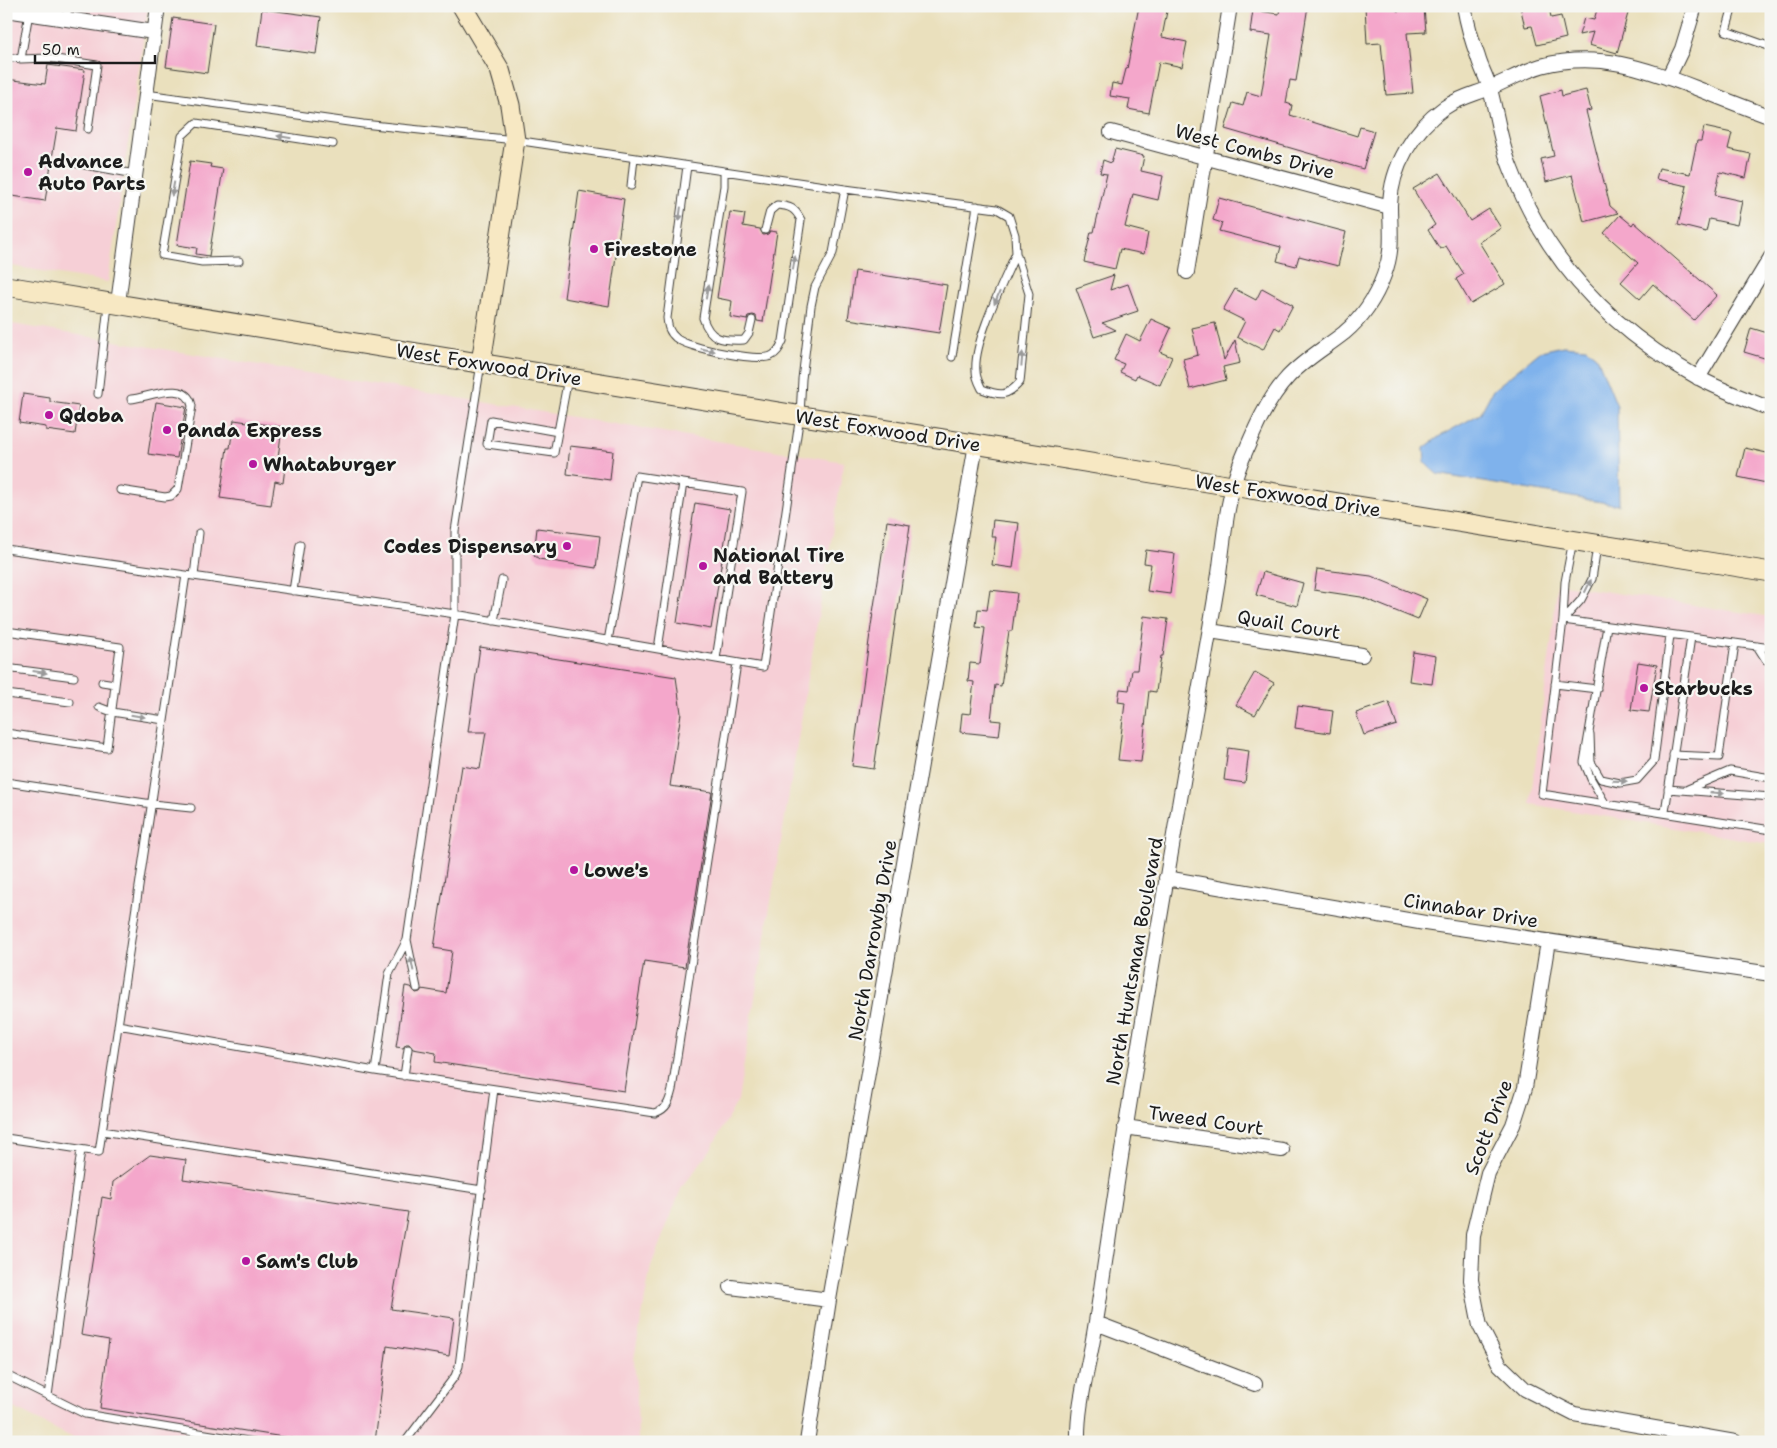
<svg xmlns="http://www.w3.org/2000/svg" width="1777" height="1448" font-family="'Shantell Sans',sans-serif">
<style>
.built{fill:#f6cfd6}
.water{fill:#7fb2ec;stroke:#4e6784}
.building{fill:#f4a7cb}
.lines{fill:none;stroke-linecap:round;stroke-linejoin:round}
.lane-casing{stroke:#3b3934;stroke-width:9}
.street-casing{stroke:#3b3934;stroke-width:16}
.secondary-casing{stroke:#3b3934;stroke-width:21}
.lane{stroke:#fff;stroke-width:7}
.street{stroke:#fff;stroke-width:14}
.secondary{stroke:#f7e8c3;stroke-width:19}
.oneway{fill:#999}
.poi-dot{fill:#b5179e;stroke:#f6f6f2;stroke-width:2}
.labels{text-anchor:middle;stroke-width:4.5;stroke-linejoin:round;paint-order:stroke}
.street-label{font-size:19px;fill:#1c1c1c;stroke:#f6f6f2}
.poi-label{font-size:19px;font-weight:bold;fill:#1c1c1c;stroke:#f6f6f2;text-anchor:start}
</style>
<rect width="100%" height="100%" fill="#f6f6f2"/>
<filter id="ink" filterUnits="userSpaceOnUse"><feTurbulence type="fractalNoise" baseFrequency=".02" numOctaves="2"/><feDisplacementMap in="SourceGraphic" scale="10" xChannelSelector="R" yChannelSelector="G"/><feConvolveMatrix kernelMatrix="1 2 1 2 8 2 1 2 1" color-interpolation-filters="sRGB"/></filter>
<filter id="wash" filterUnits="userSpaceOnUse"><feTurbulence type="fractalNoise" baseFrequency=".0096" numOctaves="4" result="noise"/><feDisplacementMap in="SourceGraphic" scale="20" xChannelSelector="R" yChannelSelector="G"/><feGaussianBlur stdDeviation="1.12" result="paint"/><feColorMatrix in="noise" values="0 0 0 0 0 0 0 0 0 0 0 0 0 0 0 0 0 1.4 0 .05"/><feComposite in="paint" operator="in"/></filter>
<g filter="url(#wash)">
<rect width="100%" height="100%" fill="#eae0bd"/>
<path class="built" d="M6 6H148L108 282 6 265Z
M6 323 844 462 738 1100 711 1149 681 1189 651 1266 634 1359 637 1395 638 1442H81L6 1404Z
M1557 584 1771 617V844L1530 804 1553 628Z"/>
<path class="water" d="M1563 346 1586 348 1597 357 1617 406 1619 505 1437 474 1425 463 1424 448 1440 436 1480 414 1493 390 1541 351Z"/>
<g id="blocks">
<path class="building" d="M1139 6H1168L1162 37 1187 42 1182 67 1159 62 1149 113 1128 109 1130 99 1110 96 1112 83 1122 85 1126 69H1127Z
M1280 6H1308L1296 81 1290 80 1286 103 1292 105 1290 115 1357 136 1360 127 1374 131 1363 169 1225 129 1233 103 1243 106 1247 92 1261 96 1271 35 1250 32 1253 10 1279 14Z
M1365 6H1397V11L1424 8 1426 32 1407 33 1413 93 1386 95 1381 43 1367 44Z
M1520 6H1549L1551 18 1561 16 1566 38 1537 45 1532 26 1525 27Z
M1598 6H1630L1617 53 1589 45 1593 32 1579 35 1584 18 1594 20Z
M262 9 321 17 316 54 257 46Z
M173 18 214 24 207 73 166 67Z
M48 65 85 70 76 131 57 128 45 201 6 195V79L45 84Z
M1561 90 1562 96 1586 90 1591 110 1586 111 1610 206 1618 213 1584 222 1572 175 1546 182 1541 159 1554 156 1540 96Z
M1704 127 1732 133 1728 149 1751 154 1746 178 1720 172 1715 195 1742 201 1737 225 1709 219 1706 232 1678 225 1687 186 1656 179 1659 168 1690 174 1697 141H1701Z
M1115 149 1144 156 1141 171 1163 176 1158 200 1133 194 1125 227 1148 233 1144 254 1120 249 1115 269 1084 262 1091 232H1094L1107 174 1100 173 1103 160 1111 163Z
M190 161 211 164 210 167 223 169 209 256 196 254 197 248 177 245Z
M1440 173 1470 221 1489 209 1501 228 1479 242 1505 284 1471 304 1456 279 1464 274 1446 246 1440 249 1428 230 1435 225 1413 189Z
M579 191 624 199 609 306 564 298Z
M1219 198 1346 232 1338 266 1299 256 1296 266 1277 261 1281 247 1219 231 1222 223 1213 220Z
M730 212 745 214 743 226 760 229 763 235 768 234 770 231 777 232 763 322 757 321 756 316 753 315 748 316 747 320 730 317 732 301 717 298Z
M1620 215 1632 225 1634 222 1717 295 1694 320 1653 284 1640 299 1621 282 1638 263 1604 233Z
M855 271 947 285 939 333 848 319Z
M1114 275 1110 290 1128 284 1138 311 1102 323 1116 330 1094 337 1076 288Z
M1262 288 1293 305 1280 330 1275 327 1263 350 1237 337 1245 321 1223 310 1235 289 1256 300Z
M1151 319 1171 328 1160 352 1172 357 1160 385 1137 375 1135 379 1120 372 1124 364 1114 360 1126 334 1140 341Z
M1215 323 1224 360 1235 340 1240 363 1223 367 1226 380 1190 389 1183 359 1198 355 1192 328Z
M1751 328 1771 334V360L1744 352Z
M23 394 50 398V402L79 406 75 434 46 430V427L19 423Z
M156 402 186 407 177 458 148 454Z
M234 420 282 427 278 458 286 460 283 483 275 481 271 505 220 498 227 448H230Z
M570 446 613 451 610 480 567 474Z
M1745 448 1771 454V484L1738 477Z
M695 503 730 509 711 629 677 623Z
M993 520 1019 523 1013 568 992 565 996 537H991Z
M887 521 910 525 898 610H897L874 769 852 766 871 626Z
M537 528 600 536 596 568 539 559 534 555Z
M1146 550 1175 554 1170 594 1147 591 1151 564 1144 563Z
M1317 569 1371 576 1427 599 1418 620 1361 597 1314 590Z
M1263 572 1303 583 1297 606 1256 595Z
M990 590 1017 593 1012 631H1009L1001 686 995 685 991 720 1001 721 999 736 960 732 962 713 970 714 974 682 968 681 970 663 980 664 985 628 976 627 978 609 987 610Z
M1144 616 1168 619 1163 656H1161L1156 692 1149 691 1141 762 1118 760 1125 703 1118 702 1120 689 1129 690 1132 670H1137Z
M480 647 676 677 681 713 670 786 712 792 685 967 644 961 624 1091 435 1062 436 1053 413 1049 409 1044H406L403 1048 396 1047 405 986 411 987 416 993 420 992 422 989 446 993 452 951 434 948 462 766 480 769 486 732H468Z
M1413 652 1436 656 1432 684 1409 681Z
M1638 662 1657 665 1649 712 1631 710Z
M1255 672 1274 683 1255 715 1236 705Z
M1389 702 1397 725 1364 735 1356 713Z
M1298 706 1333 711 1330 733 1295 728Z
M1228 748 1249 751 1245 783 1224 780Z
M150 1155 186 1160 183 1179 408 1212 391 1309 454 1318 449 1356 387 1346 375 1442H315L100 1408 109 1340 81 1335 102 1197 111 1199 113 1182Z"/>
</g>
</g>
<g filter="url(#ink)">
<use href="#blocks" fill-opacity="0" stroke="#3b3934" stroke-width="1"/>
<g class="lines">
<defs>
<path id="lane" d="M1733 6 1726 31 1771 47
M66 19 68 6
M6 57 21 59 29 13
M21 59 49 58 97 65 88 129
M146 94 363 124 515 140 845 189 833 253 815 287 811 306 802 379 800 415 763 667 455 614V531L481 363
M74 163 135 174
M687 166 667 318C668 327 669 332 676 338 687 348 758 362 771 356 778 353 780 347 783 341L801 220C795 208 790 206 777 205L770 211 765 230
M724 171V186L703 318C710 340 722 341 744 340L749 333 752 320
M631 186 634 158
M845 189 997 209 1009 216 1015 235 1016 253 1029 294 1020 382C1007 397 1000 396 982 389 979 383 976 378 976 371 973 342 1004 281 1016 253
M239 261 202 262 162 255 182 136 196 123 333 144
M952 357 977 206
M98 394 108 305
M558 432 491 420 487 444 554 453 568 378
M120 490 165 497 171 496 178 489 192 406C187 378 147 398 131 399
M1573 540 1565 582 1563 620 1542 794 1771 830
M6 549 455 614 407 940 389 974 375 1071 118 1025
M194 576 199 533
M293 591 300 545
M1563 620 1691 637 1665 812
M1563 620 1581 600 1592 579 1597 546
M494 621 502 580
M6 631 120 647 107 748 6 733
M1691 637 1771 648
M608 641 637 476 683 483
M1757 646 1766 660 1771 661
M658 649 683 483 742 492 716 659
M6 668 74 677
M102 682 115 684
M1555 684 1597 689
M6 694 70 702
M99 707 112 712 164 720
M1590 734 1591 762 1601 779 1620 783 1637 780 1654 761 1670 635
M1673 755 1719 757 1735 643
M6 782 152 804 191 808
M1668 789 1771 797
M1688 789 1730 771 1771 778
M1605 803 1591 779 1584 762 1607 626
M407 940 417 988
M375 1071 655 1113C667 1109 669 1102 672 1090L737 663
M404 1076 408 1049
M102 1131 482 1190
M6 1138 99 1152 186 575
M6 1375 85 1414 254 1442
M48 1396 81 1150
M405 1442 455 1376 459 1366 494 1089"/>
<path id="street" d="M1464 6C1467 23 1472 41 1478 57 1481 68 1487 78 1490 89 1497 115 1500 141 1510 166 1545 260 1611 329 1697 377 1720 390 1746 399 1771 409
M6 10 154 32
M1668 78 1682 49 1695 6
M1111 132 1390 207
M1187 272 1230 6
M118 303 158 6
M1698 378 1771 257
M1210 631 1362 655
M1166 878 1425 923 1771 974
M1548 941 1525 1088 1513 1125 1488 1173 1473 1235 1471 1280 1480 1326 1500 1365 1525 1389 1574 1414 1735 1442
M1125 1127 1282 1150
M731 1287 829 1300
M1096 1323 1255 1384
M807 1442 829 1300 976 444
M1078 1442C1077 1409 1086 1377 1092 1345 1098 1313 1102 1281 1107 1249 1132 1079 1161 910 1190 741 1200 685 1210 630 1219 574 1224 537 1227 497 1241 462 1254 431 1266 401 1288 377 1305 359 1325 348 1344 333 1362 318 1376 297 1384 275 1394 249 1390 232 1390 205 1391 167 1413 130 1444 108 1459 97 1476 94 1492 87 1509 80 1524 71 1541 66 1598 51 1644 68 1696 88 1721 98 1746 108 1771 117"/>
<path id="secondary" d="M462 6 500 70 510 105 515 140 481 363
M6 286 1232 486 1771 572"/>
</defs>
<use href="#lane" class="lane-casing"/>
<use href="#street" class="street-casing"/>
<use href="#secondary" class="secondary-casing"/>
<use href="#lane" class="lane"/>
<use href="#street" class="street"/>
<use href="#secondary" class="secondary"/>
</g>
<defs><path id="oneway-solid" d="M-6-.8H1V-3.2L6.5 0L1 3.2V.8H-6Z" transform="scale(1.25)"/></defs>
<g class="oneway">
<use href="#oneway-solid" transform="translate(284 137) rotate(-171)"/>
<use href="#oneway-solid" transform="translate(173 189) rotate(100)"/>
<use href="#oneway-solid" transform="translate(680 214) rotate(97)"/>
<use href="#oneway-solid" transform="translate(794 263) rotate(-81)"/>
<use href="#oneway-solid" transform="translate(707 292) rotate(-81)"/>
<use href="#oneway-solid" transform="translate(997 298) rotate(113)"/>
<use href="#oneway-solid" transform="translate(708 350) rotate(11)"/>
<use href="#oneway-solid" transform="translate(1022 359) rotate(-85)"/>
<use href="#oneway-solid" transform="translate(1588 586) rotate(-64)"/>
<use href="#oneway-solid" transform="translate(40 672) rotate(8)"/>
<use href="#oneway-solid" transform="translate(138 716) rotate(9)"/>
<use href="#oneway-solid" transform="translate(1620 781) rotate(2)"/>
<use href="#oneway-solid" transform="translate(1717 793) rotate(5)"/>
<use href="#oneway-solid" transform="translate(412 964) rotate(-101)"/>
</g>
</g>
<g class="poi-dot">
<circle cx="28" cy="172" r="5"/>
<circle cx="594" cy="249" r="5"/>
<circle cx="49" cy="415" r="5"/>
<circle cx="167" cy="430" r="5"/>
<circle cx="253" cy="464" r="5"/>
<circle cx="567" cy="546" r="5"/>
<circle cx="703" cy="566" r="5"/>
<circle cx="1644" cy="688" r="5"/>
<circle cx="574" cy="870" r="5"/>
<circle cx="246" cy="1261" r="5"/>
</g>
<g class="labels">
<g class="street-label">
<text transform="translate(1255 151) rotate(15)" y="7">West Combs Drive</text>
<text transform="translate(489 364) rotate(9)" y="7">West Foxwood Drive</text>
<text transform="translate(888 430) rotate(9)" y="7">West Foxwood Drive</text>
<text transform="translate(1288 495) rotate(9)" y="7">West Foxwood Drive</text>
<text transform="translate(1289 624) rotate(9)" y="7">Quail Court</text>
<text transform="translate(1471 910) rotate(9)" y="7">Cinnabar Drive</text>
<text transform="translate(872 940) rotate(-80)" y="7">North Darrowby Drive</text>
<text transform="translate(1134 961) rotate(-80)" y="7">North Huntsman Boulevard</text>
<text transform="translate(1206 1120) rotate(8)" y="7">Tweed Court</text>
<text transform="translate(1488 1127) rotate(-69)" y="7">Scott Drive</text>
</g>
<g class="poi-label">
<text x="38" y="168">Advance<tspan x="38" dy="22">Auto Parts</tspan></text>
<text x="604" y="256">Firestone</text>
<text x="59" y="422">Qdoba</text>
<text x="177" y="437">Panda Express</text>
<text x="263" y="471">Whataburger</text>
<text x="557" y="553" text-anchor="end">Codes Dispensary</text>
<text x="713" y="562">National Tire<tspan x="713" dy="22">and Battery</tspan></text>
<text x="1654" y="695">Starbucks</text>
<text x="584" y="877">Lowe's</text>
<text x="256" y="1268">Sam's Club</text>
</g>
</g>
<rect width="1777" height="1448" fill="none" stroke="#f6f6f2" stroke-width="25"/>
<path d="M35 55v8h120v-8" fill="none" stroke="#1c1c1c" stroke-width="2.5"/>
<text x="42" y="55" font-size="15" fill="#1c1c1c" stroke="#f6f6f2" stroke-width="4" paint-order="stroke">50 m</text>
</svg>
